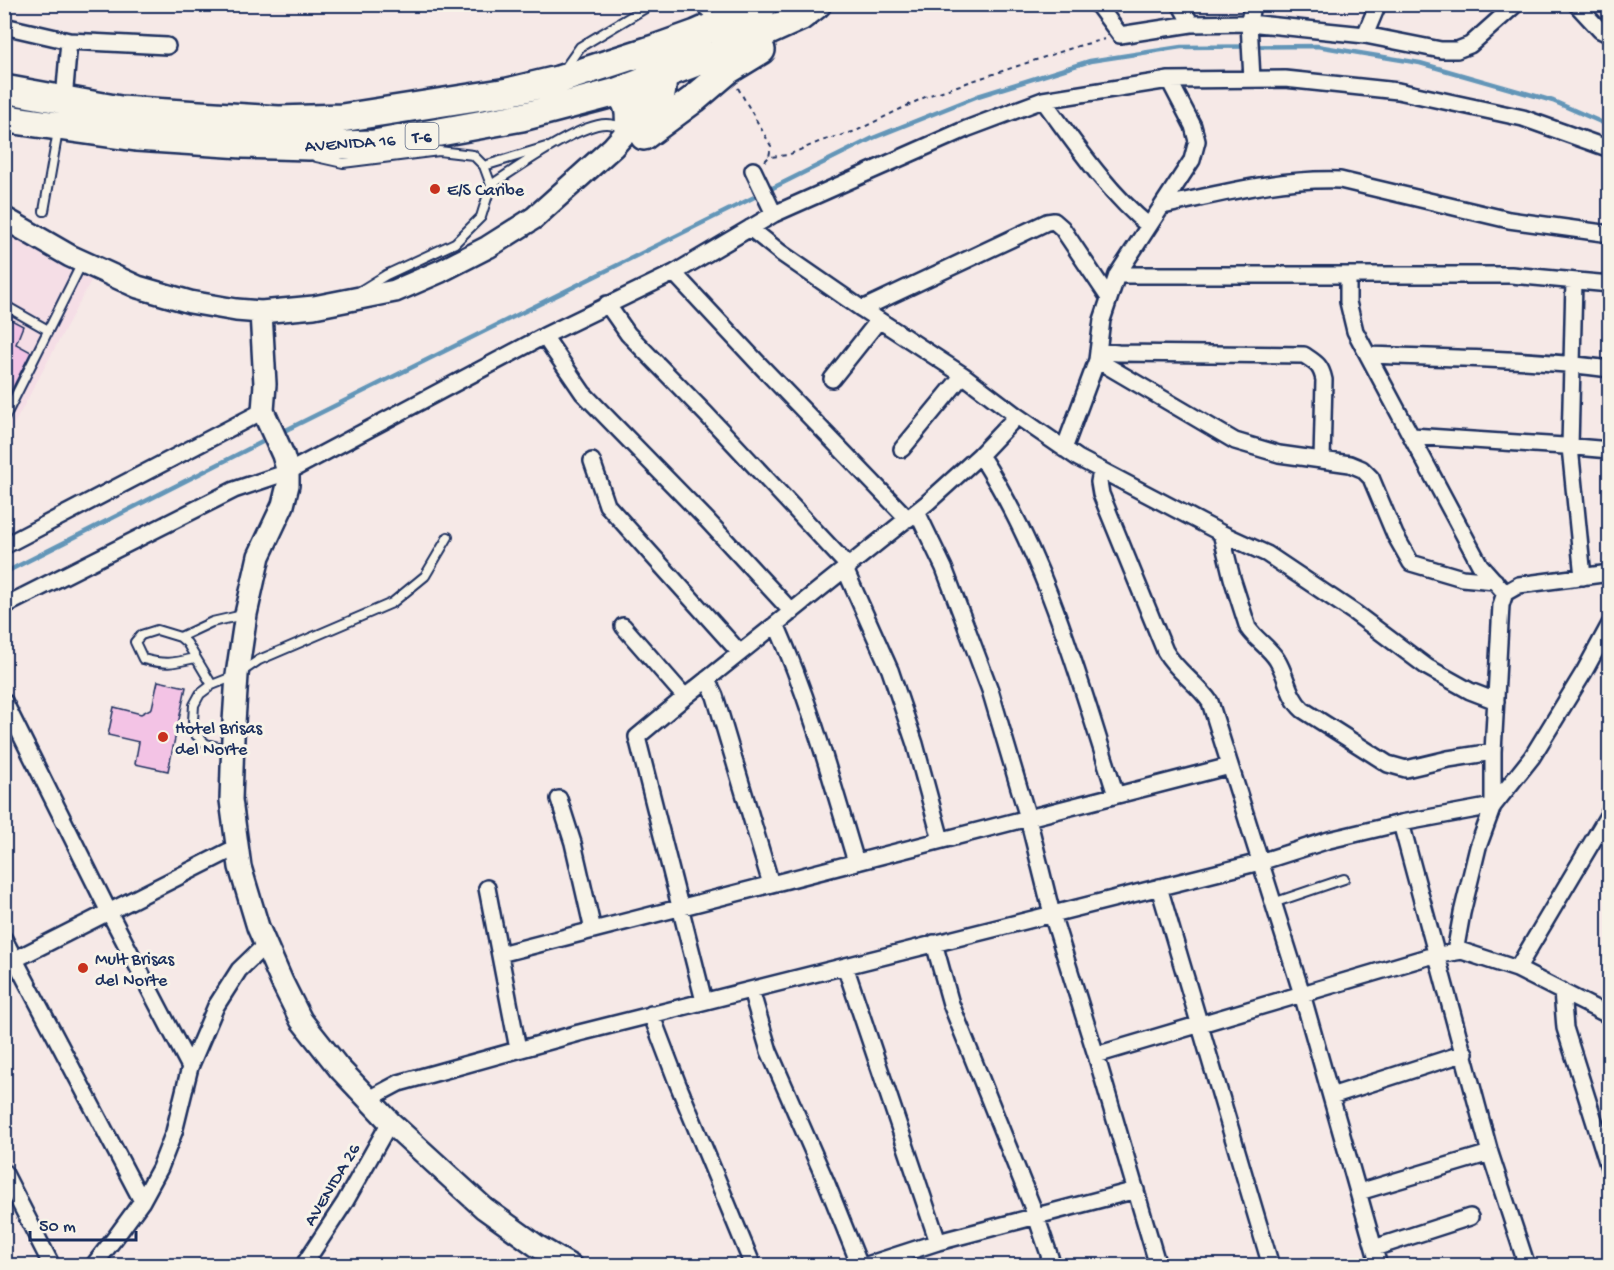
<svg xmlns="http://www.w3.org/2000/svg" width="1614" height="1270" font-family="'Gochi Hand',sans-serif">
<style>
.built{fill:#f5dee6}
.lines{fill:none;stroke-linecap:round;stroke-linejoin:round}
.stream{stroke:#6396b8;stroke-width:4.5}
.building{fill:#f3c3e5;stroke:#1b2f5e;stroke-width:1.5}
.lane-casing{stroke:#1b2f5e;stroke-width:12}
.street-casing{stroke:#1b2f5e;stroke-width:20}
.secondary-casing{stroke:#1b2f5e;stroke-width:26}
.highway-casing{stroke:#1b2f5e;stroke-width:32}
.path{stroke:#1b2f5e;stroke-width:2;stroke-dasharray:4.5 4.5;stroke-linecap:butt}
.lane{stroke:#f7f3e8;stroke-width:8}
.street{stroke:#f7f3e8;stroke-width:15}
.secondary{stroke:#f7f3e8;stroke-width:21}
.highway{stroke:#f7f3e8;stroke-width:27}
.poi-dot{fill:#c8321e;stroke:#f7f3e8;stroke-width:2}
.labels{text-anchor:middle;stroke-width:6;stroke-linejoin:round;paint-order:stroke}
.shield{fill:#f7f3e8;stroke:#5d6a87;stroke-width:1.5}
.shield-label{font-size:16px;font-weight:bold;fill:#1b2f5e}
.street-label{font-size:18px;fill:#1b2f5e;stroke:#f7f3e8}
.poi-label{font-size:18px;fill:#1b2f5e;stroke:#f7f3e8;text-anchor:start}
</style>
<rect width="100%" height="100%" fill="#f6e9e7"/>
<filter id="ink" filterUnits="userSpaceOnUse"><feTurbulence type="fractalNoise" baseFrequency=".0167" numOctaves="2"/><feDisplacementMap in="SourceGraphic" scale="12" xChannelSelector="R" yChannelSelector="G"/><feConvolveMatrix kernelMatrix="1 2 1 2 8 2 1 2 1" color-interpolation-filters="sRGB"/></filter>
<g filter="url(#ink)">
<path class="built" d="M5 230 93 277 5 441Z"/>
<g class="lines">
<path class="stream" d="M280 433 873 138 978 96 1090 61 1181 47 1317 46 1420 63 1553 101 1610 126
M4 573 270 438"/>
</g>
<path class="building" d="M4 316 23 326 16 344 31 352 4 405Z
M158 681 186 687 168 771 135 764 139 742 108 735 114 707 141 714 152 708Z"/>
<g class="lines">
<defs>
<path id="lane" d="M697 4 714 19
M563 71 580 47 652 4
M316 157 343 163 439 151 473 155 484 166 491 185 481 217 455 243 386 275 360 291
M484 166 546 147
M491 185C516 169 578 124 606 124 612 124 619 126 624 128
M44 211 58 131
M4 305 48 330
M4 419 82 263
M180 637 212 622 243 615
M195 658C173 663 166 665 143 659L135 642 141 635 157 630 180 637 187 643 212 685
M231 750 206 744 196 735 193 721 194 705 200 694 212 685 237 675 259 660 392 603 425 576 448 537
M1273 903 1344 879"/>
<path id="street" d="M1097 4 1120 35 1191 24 1249 23 1365 35 1441 50H1457L1470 45 1516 4
M1180 4 1191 24
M1252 4 1249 23 1252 79
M1576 4 1600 30 1610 35
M4 26 69 41 167 46
M1365 35 1378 4
M64 100 69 41
M1043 100C1074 142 1108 193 1149 226
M753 170 774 214
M1162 206C1220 194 1279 178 1340 180L1509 220 1610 234
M750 228 781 253 862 309 963 375 1017 416 1078 458 1221 533 1267 554 1355 613 1427 667 1470 691 1496 701
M674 273 758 363 908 519
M1117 275H1511L1610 284
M1348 275V302L1355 331 1480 565 1505 593
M1574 281 1570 447 1583 577
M607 304 628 334 706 414 849 567
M862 309 1047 222 1054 221 1062 228 1109 298
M544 336 583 393 707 520 792 612
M1098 351 1118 353 1304 355C1316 363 1321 365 1324 380L1322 460
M1368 355C1448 358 1530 358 1610 369
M1097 360 1235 441 1279 454 1350 464 1362 469 1371 478 1395 535 1411 563 1462 578 1495 581
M832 379 879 320
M1412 436 1564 446 1610 450
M902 449 963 375
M1064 449 1097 360 1102 320 1117 275 1192 160 1197 141 1193 126 1169 80
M980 455C1047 558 1079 679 1116 795
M592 461 607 505 740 653
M1101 471 1099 482 1101 494 1165 651C1177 672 1197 683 1210 702L1302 994 1379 1266
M917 512 944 568 990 690 1028 818 1052 914 1096 1055 1158 1266
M1221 533 1232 578 1248 628C1256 640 1270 648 1277 660 1287 676 1288 697 1303 710L1388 764 1406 769 1448 759 1493 752
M4 546 263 411
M845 569 890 670 915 744 941 840
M4 606 234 490 288 472 544 336 674 273 774 214 966 129 1043 100 1169 80 1285 79 1398 91 1523 118 1610 149
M776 624C810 701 832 782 856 862
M623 626 685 697
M707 679 715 696 771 884
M4 701 109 912 190 1067
M559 799 573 843 593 930
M1493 806V752L1501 605 1505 593 1519 585 1610 573
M1401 823 1490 1153 1527 1266
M1159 887 1271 1266
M487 888 518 1049
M4 939 142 1201
M934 943 951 1004 1036 1216 1053 1266
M1455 952 1462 913 1478 847 1493 806 1532 757 1584 672 1610 624
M500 954 1230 766
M4 965 237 847
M845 966 938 1242
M1517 969 1610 812
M751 990 769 1051 827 1184 860 1266
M1562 991 1565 1028 1610 1171
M704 1001 637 737 685 697 927 503 980 455 1017 416
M651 1014 677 1082 753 1266
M1096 1055 1427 957 1462 951 1517 969 1610 1016
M1331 1096 1465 1053
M369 1099 399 1083 579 1033 1260 862 1329 840 1401 823 1493 806
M4 1172 52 1266
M1359 1192 1490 1153
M1374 1248 1470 1217
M93 1266 115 1238 142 1201 160 1168 174 1132 190 1067 216 1006 239 970 266 944
M303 1266 345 1202 390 1122
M864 1266 938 1242 1136 1190"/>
<path id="secondary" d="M652 122C664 99 670 87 661 61
M4 218 70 256 138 287 190 302 236 310 261 312 314 307 395 291 441 271 488 247 534 218 613 147 629 129 646 104 652 80 648 68
M261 312 265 384 263 411 283 455 288 472V485L283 505 259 556 246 614 237 675 233 738 231 800 240 867 258 927 282 982 301 1020 339 1068 390 1122 484 1208 537 1246 571 1266"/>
<path id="highway" d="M4 89 120 110 279 120 342 118 508 92 558 80 657 48 696 34 764 4
M617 92C630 102 630 114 629 129
M4 117 15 120 136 137 243 144 309 146 374 144 522 117 617 92 715 55 800 17 817 4
M644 136 694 99 728 70 761 50"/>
</defs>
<use href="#lane" class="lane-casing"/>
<use href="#street" class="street-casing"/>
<use href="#secondary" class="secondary-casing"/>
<use href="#highway" class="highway-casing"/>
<path class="path" d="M738 88 771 146 769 157
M765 161 769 157 788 155 821 141 856 131 927 96 1078 46 1105 39"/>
<use href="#lane" class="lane"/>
<use href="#street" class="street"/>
<use href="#secondary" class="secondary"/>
<use href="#highway" class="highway"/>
</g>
</g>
<g class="poi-dot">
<circle cx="435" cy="189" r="6"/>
<circle cx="163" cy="737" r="6"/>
<circle cx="83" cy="968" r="6"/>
</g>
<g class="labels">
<rect class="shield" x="405.5" y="123" width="33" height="26" rx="4.5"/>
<g class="shield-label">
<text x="422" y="142">T-6</text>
</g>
<g class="street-label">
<text transform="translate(350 142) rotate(-4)" y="6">AVENIDA 16</text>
<text transform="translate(331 1184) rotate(-59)" y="6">AVENIDA 26</text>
</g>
<g class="poi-label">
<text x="447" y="195">E/S Caribe</text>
<text x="175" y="733">Hotel Brisas<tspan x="175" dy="21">del Norte</tspan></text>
<text x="95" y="964">Mult Brisas<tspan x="95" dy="21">del Norte</tspan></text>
</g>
</g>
<rect width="1614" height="1270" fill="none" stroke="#f7f3e8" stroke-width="24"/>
<rect x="12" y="12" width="1590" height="1246" fill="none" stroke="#1b2f5e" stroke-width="2" filter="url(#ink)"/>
<path d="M30 1231v9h106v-9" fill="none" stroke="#1b2f5e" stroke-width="3"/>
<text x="39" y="1231" font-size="18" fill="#1b2f5e" stroke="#f7f3e8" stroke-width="4.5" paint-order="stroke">50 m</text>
</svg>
